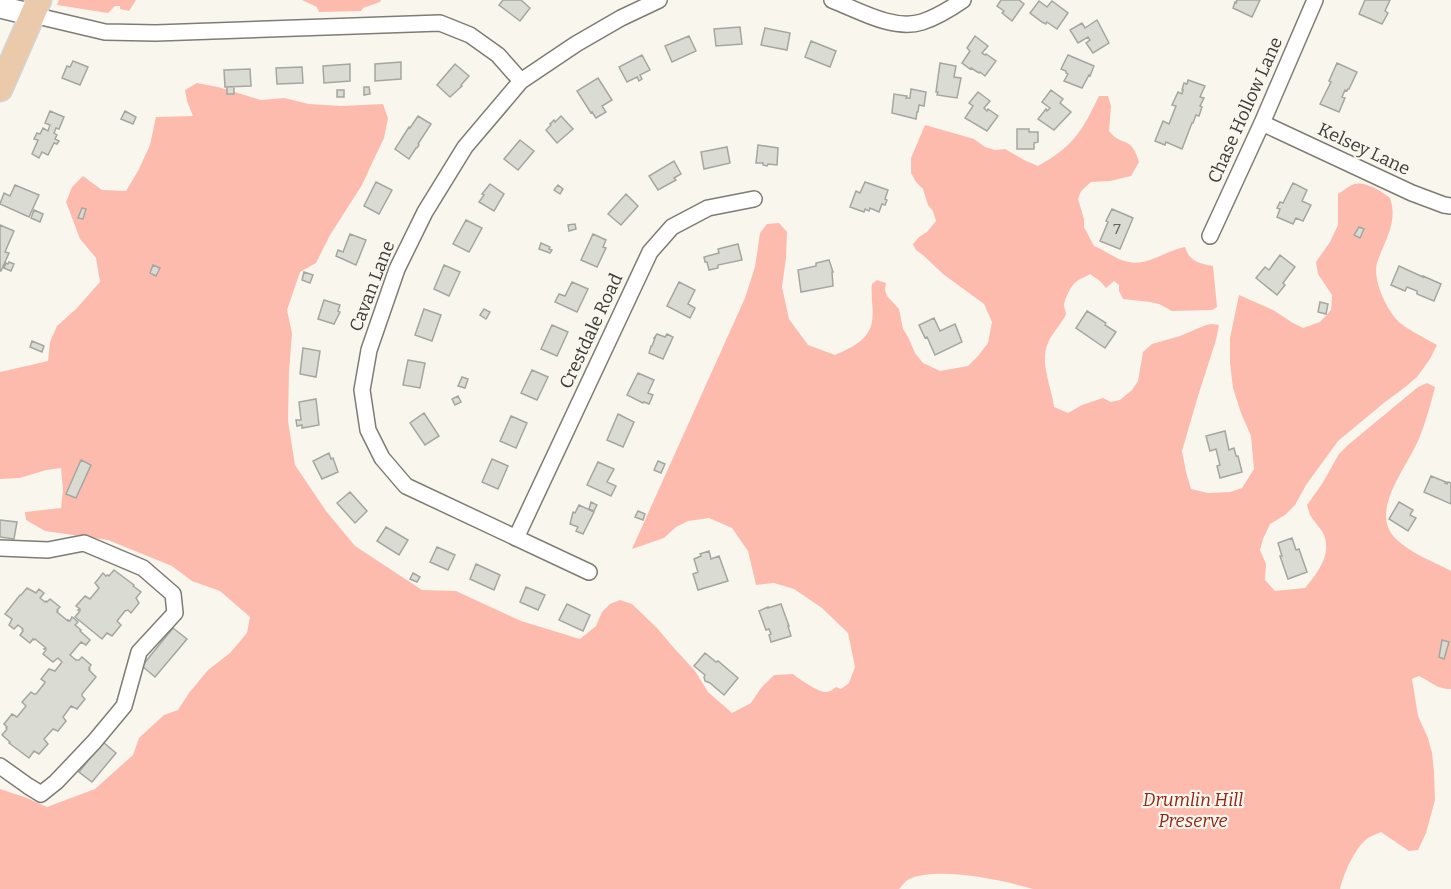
<svg xmlns="http://www.w3.org/2000/svg" width="1451" height="889" font-family="Bitter,serif">
<style>
.green{fill:#fdbbae}
.building{fill:#dadcd4;stroke:#a4a79f;stroke-width:1.5}
.lines{fill:none;stroke-linecap:round;stroke-linejoin:round}
.minor-casing{stroke:#7e7c74;stroke-width:18}
.secondary-casing{stroke:#7e7c74;stroke-width:24}
.primary-casing{stroke:#d4d4d3;stroke-width:27}
.minor{stroke:#fff;stroke-width:15}
.secondary{stroke:#fff;stroke-width:21}
.primary{stroke:#ebcaac;stroke-width:24}
.labels{text-anchor:middle;stroke-width:4.5;stroke-linejoin:round;paint-order:stroke}
.number-label{font-size:15px;fill:#646460}
.street-label{font-size:18px;fill:#3d3c39;stroke:#f9f6ee}
.park-label{font-size:18px;font-style:italic;fill:#8e2516;stroke:#f9f6ee}
</style>
<rect width="100%" height="100%" fill="#f9f6ee"/>
<path class="green" d="M59 0H136L129 11 120 9V6H115L108 13 57 5Z
M302 0H381L380 2 363 8 361 11 319 12 317 7Z
M197 83 218 87 261 100 284 98 309 104 341 106 383 104 388 118 384 138 374 159 362 185 330 235 316 263 300 272 287 310 292 333 289 372 288 421 295 465 326 511 355 546 422 590 456 591 521 621 580 639 596 626 602 612 610 604 620 600 632 604 657 628 673 647 695 671 708 692 732 713 751 703 761 688 774 675 793 674C799 679 819 693 827 692 831 691 832 690 836 687L841 689 849 683 855 667 848 633 822 608 794 589 774 583 756 585 748 551 732 528 709 518 688 521 676 527 664 538 632 549 745 298 755 267 760 233 767 224 779 223 787 232 786 258 782 287 789 319 808 345 835 355C848 349 866 342 871 326 873 320 873 309 872 302 872 296 871 290 872 284L877 280 886 283 885 290 887 296 899 309 903 329 908 337 915 353 923 363 940 371 968 366 978 356 988 343 992 322 984 304 943 274 924 256 916 250 913 244 919 237 927 232 936 221 933 211 928 205 923 189 916 182 911 173V158L925 125 974 139 985 147 995 150 1005 149 1026 161 1038 166C1074 146 1082 131 1099 96H1108L1111 106 1109 131C1122 148 1131 134 1139 162L1131 176 1110 181 1091 182 1081 191 1078 199 1084 219V227L1094 246C1105 250 1116 260 1129 262 1148 266 1167 250 1185 247 1190 262 1198 263 1213 266L1217 307 1212 310 1172 311 1159 304 1150 302 1123 299 1119 291V285L1114 281 1106 288 1100 281 1090 274C1086 277 1081 278 1077 281 1071 285 1065 298 1064 305 1064 308 1066 311 1066 314 1064 320 1051 335 1048 343 1039 362 1052 388 1054 407L1068 413 1082 405 1103 398 1111 402 1120 400 1132 390 1138 381 1143 352 1152 344 1180 336 1206 325 1212 324 1219 325 1216 340 1198 396 1182 451 1186 472 1191 489 1208 493 1230 492 1242 488 1254 469 1251 436 1241 413 1233 388 1230 363V338L1239 295 1273 310 1293 323 1303 328 1320 322 1331 310 1332 295 1318 274 1316 262 1330 242 1338 225V194C1343 191 1349 186 1354 184 1366 181 1381 191 1390 198 1398 221 1386 238 1378 260 1371 277 1385 307 1397 320 1404 328 1427 339 1437 345L1430 359 1417 377 1404 388 1385 402 1338 441 1306 485 1295 505 1285 515 1270 524 1263 539 1260 550 1266 564 1265 580 1275 591 1305 588C1317 574 1332 555 1324 535 1321 528 1314 522 1310 515 1309 512 1308 509 1307 505L1322 484 1339 454 1348 445 1418 387 1427 383 1435 387C1431 403 1426 421 1420 436 1410 464 1368 510 1395 538 1410 553 1432 561 1451 571V689C1436 689 1432 682 1419 676L1412 679 1418 716 1428 738 1432 753 1434 772 1435 800 1426 833 1418 850 1409 851 1381 832C1377 834 1371 836 1368 838 1355 847 1343 875 1340 889H1033C1003 880 938 866 909 879 905 881 902 886 899 889H0V789L27 798 47 807 95 789 133 755 139 738 164 715 178 710 189 693 208 670 230 653 247 633 250 617 220 591 192 581 172 566 108 540 45 531 26 520 25 512 61 508 63 490 61 468 46 470 20 478 0 479V372L48 361 50 342 57 326 76 309 100 282 96 258 80 239 66 202 72 187 83 176 102 190 126 191 138 171 150 145 156 117 193 116 187 101 185 90Z"/>
<path class="building" d="M503 0H521L530 8 520 21 499 5Z
M1001 0H1019L1024 4 1012 21 1002 13 1004 11 997 6Z
M1237 0H1260L1252 17 1233 8 1235 2 1236 3Z
M1365 0H1390L1385 11 1388 13 1382 24 1359 14Z
M1039 1 1047 7 1052 1 1068 13 1057 29 1047 22 1046 24 1042 22 1030 13Z
M1097 20 1109 43 1093 53 1086 43 1090 40 1088 37 1078 43 1070 30 1082 23 1085 28Z
M740 27 742 44 716 46 714 29Z
M765 28 790 33 787 50 761 45Z
M689 36 696 51 672 62 665 46Z
M975 36 988 46 982 53 985 55 986 54 996 61 985 76 980 72 979 73 971 68 970 69 962 63 970 51 967 48Z
M811 41 836 51 830 67 805 57Z
M642 55 650 70 640 75 642 79 639 81 637 77 627 82 619 67Z
M1068 55 1094 66 1090 76 1089 75 1082 88 1064 81 1068 74 1066 73V71L1061 69Z
M73 61 88 67 80 85 62 78 67 66 70 67Z
M401 62V79L375 81V64Z
M940 63 956 66 954 77 961 78 957 98 937 95 938 92H936Z
M1337 63 1357 72 1349 89H1348L1347 91 1345 90 1342 97 1345 98 1339 112 1320 104 1331 82 1329 81Z
M350 64V81L324 83 323 66Z
M455 64 469 76 461 85 462 86 450 97 437 85Z
M302 67 303 83 277 84 276 68Z
M250 69 251 86 225 87 224 70Z
M598 78 612 100 602 106 606 112 596 118 592 112 591 113 577 91Z
M1188 80 1205 86 1200 97 1204 98 1200 106 1202 107 1199 116 1196 115 1193 123H1192L1182 149 1166 142 1165 145 1155 141 1163 121 1169 124 1176 106 1172 105 1178 92 1182 94 1183 90H1182L1184 83 1187 84Z
M227 87H234V94H227Z
M364 87H369L370 94 364 95Z
M911 89 926 92 924 106 919 105 918 112H917L916 119 892 113 894 94 907 96 906 98H910Z
M337 90H344V97H337Z
M1051 90 1063 99 1060 103 1071 112 1054 130 1038 119 1046 109 1047 111 1050 108 1042 102Z
M978 92 990 101 984 108 987 111 988 109 998 116 987 131 965 118 973 106 969 103Z
M50 111 64 117 59 129 56 128 54 133 57 135 55 139 59 141 57 144 54 143 48 155 42 152 39 158 32 154 38 140 34 139 37 133 40 134 43 128 48 131 50 125 45 123Z
M125 111 136 117 133 124 121 119Z
M418 116 431 124 418 144 419 145 417 148H416L409 159 395 149 409 127 410 128Z
M561 116 573 129 557 143 546 130 551 125 550 124 554 120 555 122Z
M1017 129H1029V132H1038V142L1034 143V149H1017Z
M520 140 534 151 518 170 504 159Z
M758 145 778 148 777 165 768 164 767 166 763 165V163H756Z
M727 147 730 163 704 169 701 152Z
M674 161 681 174 674 178 676 180 658 190 649 176Z
M376 182 392 190 379 214 364 206Z
M865 182 888 190 885 199 887 200 885 205 882 204 879 212 870 208 869 211 865 209 864 212 850 207 856 191 860 193Z
M1293 183 1307 190 1302 201 1311 205 1303 221 1296 218 1293 224 1277 217 1280 209 1277 208 1280 202 1283 203Z
M490 184 504 194 494 211 479 202 484 195 482 194Z
M15 185 39 195 29 217 0 204 4 193 10 196Z
M558 185 563 189 560 194 554 190Z
M626 194 638 206 621 225 608 214Z
M82 208 86 209 83 219 78 218Z
M1112 209 1133 218 1120 249 1100 241 1108 222 1106 221Z
M34 210 43 214 40 222 31 218Z
M466 220 482 228 469 252 453 244Z
M575 224 576 229 569 231 568 225Z
M0 225 14 231 5 252 9 253 1 271H0Z
M1359 227 1364 229 1360 238 1354 235Z
M350 234 366 240 356 265 336 256 338 250 343 252Z
M593 234 606 240 603 247 606 248 597 267 581 260Z
M541 243 550 247 549 249 552 250 550 253 539 249Z
M738 244 742 260 718 265V268L709 270 707 262H705L704 257 719 253 718 249Z
M1280 255 1295 267 1283 283 1285 285 1277 295 1256 278 1265 267 1269 270Z
M829 260 833 272H832L833 286 801 292 798 270 816 266V263Z
M9 262 14 264 11 271 4 268 6 263 8 264Z
M153 265 160 268 156 276 150 273Z
M444 265 460 272 449 296 434 289Z
M1399 266 1423 277V276L1441 284 1434 301 1417 294V291L1407 287 1405 291 1391 285Z
M304 272 313 275 310 283 302 280Z
M572 282 588 289 577 312 555 302 559 294 565 296Z
M679 282 695 290 688 304 695 308 690 318 667 306Z
M324 300 340 305 338 311 340 312 334 324 318 319Z
M1320 302 1328 304 1326 314 1318 312Z
M424 309 441 315 432 341 415 335Z
M484 309 490 312 486 319 480 315Z
M1087 311 1106 323 1105 325 1116 332 1105 348 1076 328Z
M934 318 940 331 955 324 962 342 935 355 927 337 925 338 919 325Z
M552 325 568 332 557 356 541 349Z
M657 334 665 337 667 334 673 337 663 359 649 353 651 346H652L655 338H654Z
M32 341 44 346 42 352 30 347Z
M303 348 320 351 316 377 300 374Z
M408 360 425 363 420 388 403 385Z
M532 370 548 377 537 400 521 393Z
M638 373 654 380 648 393 653 395 649 404 644 402 643 403 627 395Z
M462 377 468 379 465 388 458 386Z
M458 396 461 402 455 405 452 399Z
M316 399 319 425 302 428V425L297 426 296 420H301L299 402Z
M424 413 439 436 425 445 410 423Z
M618 414 634 422 623 447 607 440Z
M511 416 527 423 516 448 500 441Z
M1225 431 1229 450 1234 448 1236 456H1238L1242 472 1220 478 1217 466 1220 465 1216 449 1210 451 1206 436Z
M329 453 331 459 333 458 338 472 322 479 313 461Z
M492 459 508 466 498 489 482 482Z
M81 460 91 465 76 498 66 494Z
M658 461 665 464 661 473 654 470Z
M598 462 614 469 607 482 616 486 611 496 587 485Z
M1431 476 1446 482 1445 483 1447 484 1448 482 1451 483V504L1424 492Z
M350 492 367 511 355 523 337 503Z
M591 502 597 505 594 511 589 509Z
M1399 502 1413 510 1410 515 1416 518 1408 531 1389 519Z
M579 505 594 512 583 534 576 531 578 527 570 524 573 512 575 513Z
M638 511 645 514 643 520 635 517Z
M0 520 17 522 14 539 0 537Z
M386 527 408 540 399 555 377 541Z
M1292 538 1296 550 1299 549 1307 572 1288 579 1280 556H1282L1278 543Z
M437 547 455 555 448 570 430 562Z
M709 551 711 559 719 556 728 581 698 590 693 574 698 572 694 559 701 556 700 554Z
M476 564 500 575 494 590 470 579Z
M114 570 134 585 133 586 141 592 136 598 139 603 131 613 128 610 125 611 117 621 121 625 112 636 107 633 102 639 75 617 80 611 78 610 80 609 76 606 85 596 90 599 99 588 95 583 103 573 106 576 108 575 109 576Z
M413 573 420 577 417 582 410 579Z
M526 587 545 595 538 610 520 602Z
M27 588 36 593 39 589 44 593 40 598 45 602 46 601 47 602 50 599 60 607 57 610 58 611 57 612 68 621V620L70 621 72 617 78 622 75 625 81 630 80 631 90 640 86 645 81 642 70 655 76 660H79L82 657 91 665 89 668 90 669 89 670 96 677 82 694V696L85 699 77 709 71 706 63 717 66 721 58 731 53 729 44 739 48 744 39 754 34 751 29 758 9 743 10 742 2 735 7 729 6 728 7 727 4 724 12 714 17 717 26 706 22 702 31 692 34 694H36L44 684 45 682 41 679 49 669 55 671 62 662 58 658 53 662 43 654 46 650 44 649 46 648 35 639 34 640 33 639 30 643 20 635 23 631 22 630 23 629 18 625 14 629 9 625 12 619 5 614 20 595H21Z
M567 604 590 615 583 631 559 620Z
M781 604 789 626H788L791 636 771 642 769 635 771 634 769 629 766 630 759 611 768 607V608Z
M173 628 187 639 155 677 142 666Z
M1442 640 1449 642 1444 659 1439 657Z
M705 653 716 662 718 661 738 678 724 695 710 683 705 681 704 677 705 675 694 666Z
M103 742 116 753 92 782 79 772Z"/>
<g class="lines">
<defs>
<path id="minor" d="M832 0C858 10 893 31 922 22 937 17 950 9 963 0
M33 15 105 32 156 33 440 23 470 35 498 55 521 81
M1262 123 1412 193 1444 205 1451 206
M1210 236 1262 123 1315 0
M516 538 650 252 672 227 708 208 754 199
M0 548 48 550 84 543 143 568 173 594 175 613 139 652 124 706 94 742 56 782 41 794 28 786 0 766
M589 572 406 486 382 458 368 430 362 390 369 350 397 269 425 212 465 147 521 81 576 44 621 18 659 0"/>
<path id="secondary" d="M0 7 33 15"/>
<path id="primary" d="M0 89 39 0"/>
</defs>
<use href="#minor" class="minor-casing"/>
<use href="#secondary" class="secondary-casing"/>
<use href="#primary" class="primary-casing"/>
<use href="#minor" class="minor"/>
<use href="#secondary" class="secondary"/>
<use href="#primary" class="primary"/>
</g>
<g class="labels">
<g class="number-label">
<text x="1117" y="234">7</text>
</g>
<g class="street-label">
<text transform="translate(1245 110) rotate(-66)" y="6">Chase Hollow Lane</text>
<text transform="translate(1364 149) rotate(25)" y="6">Kelsey Lane</text>
<text transform="translate(372 286) rotate(-69)" y="6">Cavan Lane</text>
<text transform="translate(591 331) rotate(-65)" y="6">Crestdale Road</text>
</g>
<g class="park-label">
<text x="1193" y="806">Drumlin Hill<tspan x="1193" dy="21">Preserve</tspan></text>
</g>
</g>
</svg>
